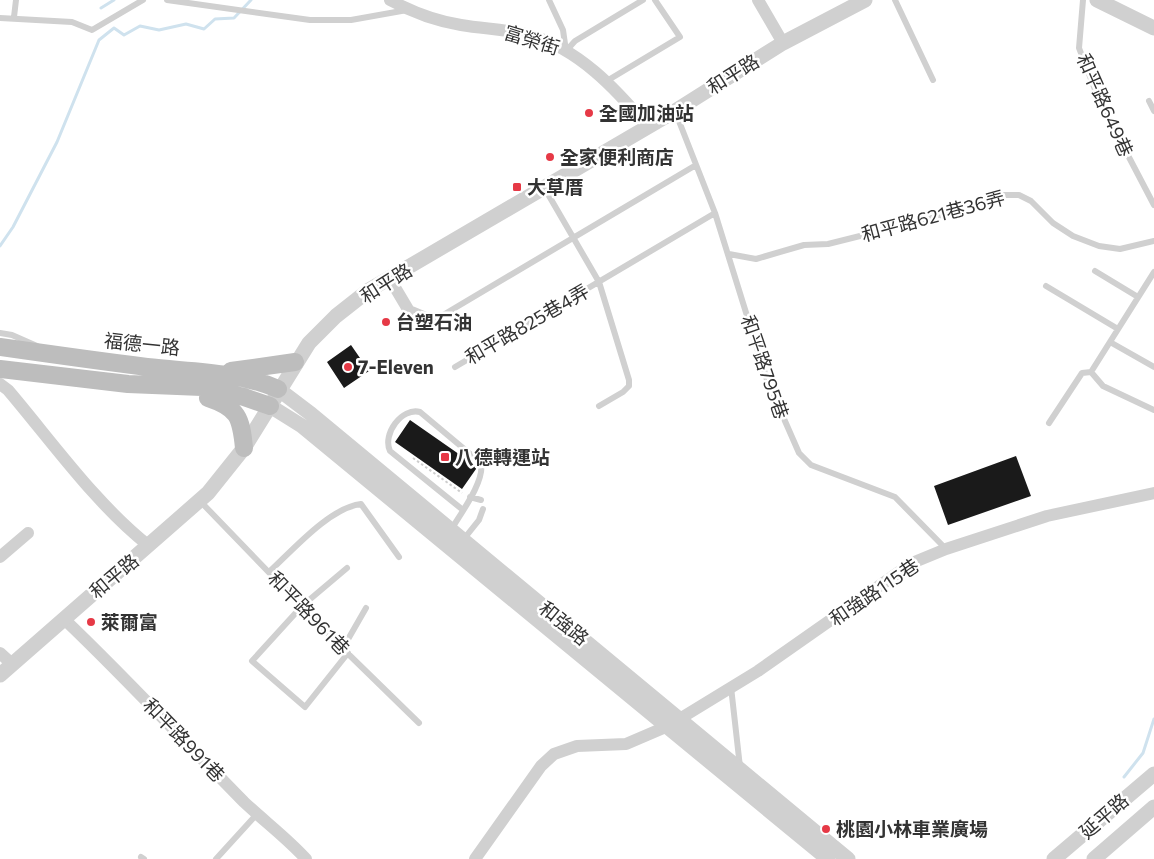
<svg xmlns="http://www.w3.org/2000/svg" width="1154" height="859" font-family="Commissioner,'Noto Sans TC',sans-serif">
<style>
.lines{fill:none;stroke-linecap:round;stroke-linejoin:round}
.stream{stroke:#cfe2ee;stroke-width:3}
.building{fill:#1a1a1a}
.path{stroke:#cdcdcd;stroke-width:2;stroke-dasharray:2.5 2.5;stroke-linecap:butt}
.service{stroke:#d0d0d0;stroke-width:6}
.minor{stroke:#d0d0d0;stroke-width:12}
.tertiary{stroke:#d0d0d0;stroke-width:15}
.secondary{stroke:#bdbdbd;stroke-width:18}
.poi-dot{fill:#e63946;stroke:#fff;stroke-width:2}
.labels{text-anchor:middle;stroke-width:5;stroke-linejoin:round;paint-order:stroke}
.street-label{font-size:19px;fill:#333;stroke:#fff}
.poi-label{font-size:19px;font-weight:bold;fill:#333;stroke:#fff;text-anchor:start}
</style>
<rect width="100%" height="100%" fill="#fff"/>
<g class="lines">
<path class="stream" d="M101 8 114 0
M0 246 13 227 57 142 99 40 114 28 124 35 140 26 159 30 186 24 204 29 215 19 234 18 251 0
M1124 777 1143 753 1154 719"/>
</g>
<path class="building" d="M351 345 369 371 344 388 327 362Z
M410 420 476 466V469L462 489 395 442Z
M1016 456 1031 496 948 525 934 486Z"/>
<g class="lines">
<path class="path" d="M413 458 462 493"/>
<path class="service" d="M167 0 310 20H351L407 10
M549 0 563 30 566 51
M895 0 933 80
M1083 0 1079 48 1099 100 1154 205
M14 17 16 0
M0 18 72 22 92 30 143 0
M566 51 575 41 643 0
M605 82 680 37 655 0
M1149 101 1154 111
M675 111 715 213 767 380 799 453 811 465 895 497 946 549
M545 189 599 282 629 380V386L623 392 599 406
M729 254 756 259 804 245 828 244 932 218 1004 195H1019L1031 201 1053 223 1073 236 1099 246 1120 249 1154 241
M1095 271 1138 297
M1046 286 1118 329
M433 321 696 165
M0 333 12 335 37 346
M1110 342 1154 367
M455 367 715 213
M1091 372 1103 386 1154 410
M1049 423 1082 373 1091 372 1154 272
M470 497 481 500
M200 501 337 643 419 723
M451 530C461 513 485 481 481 463L420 412C402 407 382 434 390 451L463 510
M463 540 479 520 483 509
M347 568 302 606 252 661 305 707 348 653
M269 572C292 551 329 508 361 504L399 557
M343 648 366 608
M731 687 740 767
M141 857 144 859
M216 859 257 814"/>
<path class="minor" d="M390 0C412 12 436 21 461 25 484 29 507 29 529 35 578 48 616 89 648 127
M758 0 783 43
M390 279 409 311 433 321
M0 384 8 390C53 443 95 503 149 546
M0 557 28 533
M64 619C126 678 184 741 244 802 264 821 287 838 306 859
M0 653 12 664
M475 859 541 766 554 754 577 746 626 744 668 726 758 671 912 563 946 549 1047 516 1154 493"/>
<path class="tertiary" d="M1097 0 1154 28
M278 389 311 414 848 859
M270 406 302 426 828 859
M0 675 208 493 244 448 309 343 336 316 369 290 675 111 783 43 865 0
M1054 859 1154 774
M1094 859 1154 807"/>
<path class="secondary" d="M0 347C49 354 98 361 147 367 192 372 236 371 278 389
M0 369 128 384 202 387 244 397 270 406
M231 371 295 362
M208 398C238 408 241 417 244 448"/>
</g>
<g class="poi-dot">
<circle cx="589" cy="113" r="5"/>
<circle cx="550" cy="157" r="5"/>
<rect x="512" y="182" width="10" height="10" rx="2.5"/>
<circle cx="386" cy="322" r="5"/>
<circle cx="348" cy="367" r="5"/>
<rect x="440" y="452" width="10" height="10" rx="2.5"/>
<circle cx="91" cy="622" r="5"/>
<circle cx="826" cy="829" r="5"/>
</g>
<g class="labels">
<g class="street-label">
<text transform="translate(532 40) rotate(17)" y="7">富榮街</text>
<text transform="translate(733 74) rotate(-32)" y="7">和平路</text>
<text transform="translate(1105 105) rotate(66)" y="7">和平路649巷</text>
<text transform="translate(933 216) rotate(-15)" y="7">和平路621巷36弄</text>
<text transform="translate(386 283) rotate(-32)" y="7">和平路</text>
<text transform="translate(527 324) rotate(-30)" y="7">和平路825巷4弄</text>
<text transform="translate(142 344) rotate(6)" y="7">福德一路</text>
<text transform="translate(765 367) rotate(71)" y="7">和平路795巷</text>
<text transform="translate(114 576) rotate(-40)" y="7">和平路</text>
<text transform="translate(874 592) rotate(-34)" y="7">和強路115巷</text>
<text transform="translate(309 613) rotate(46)" y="7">和平路961巷</text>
<text transform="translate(564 623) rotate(39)" y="7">和強路</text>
<text transform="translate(184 740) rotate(46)" y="7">和平路991巷</text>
<text transform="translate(1104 816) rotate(-41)" y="7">延平路</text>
</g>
<g class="poi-label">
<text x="599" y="120">全國加油站</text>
<text x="560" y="164">全家便利商店</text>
<text x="527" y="194">大草厝</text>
<text x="396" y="329">台塑石油</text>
<text x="358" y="374">7-Eleven</text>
<text x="455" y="464">八德轉運站</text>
<text x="101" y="629">萊爾富</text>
<text x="836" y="836">桃園小林車業廣場</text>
</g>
</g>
</svg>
